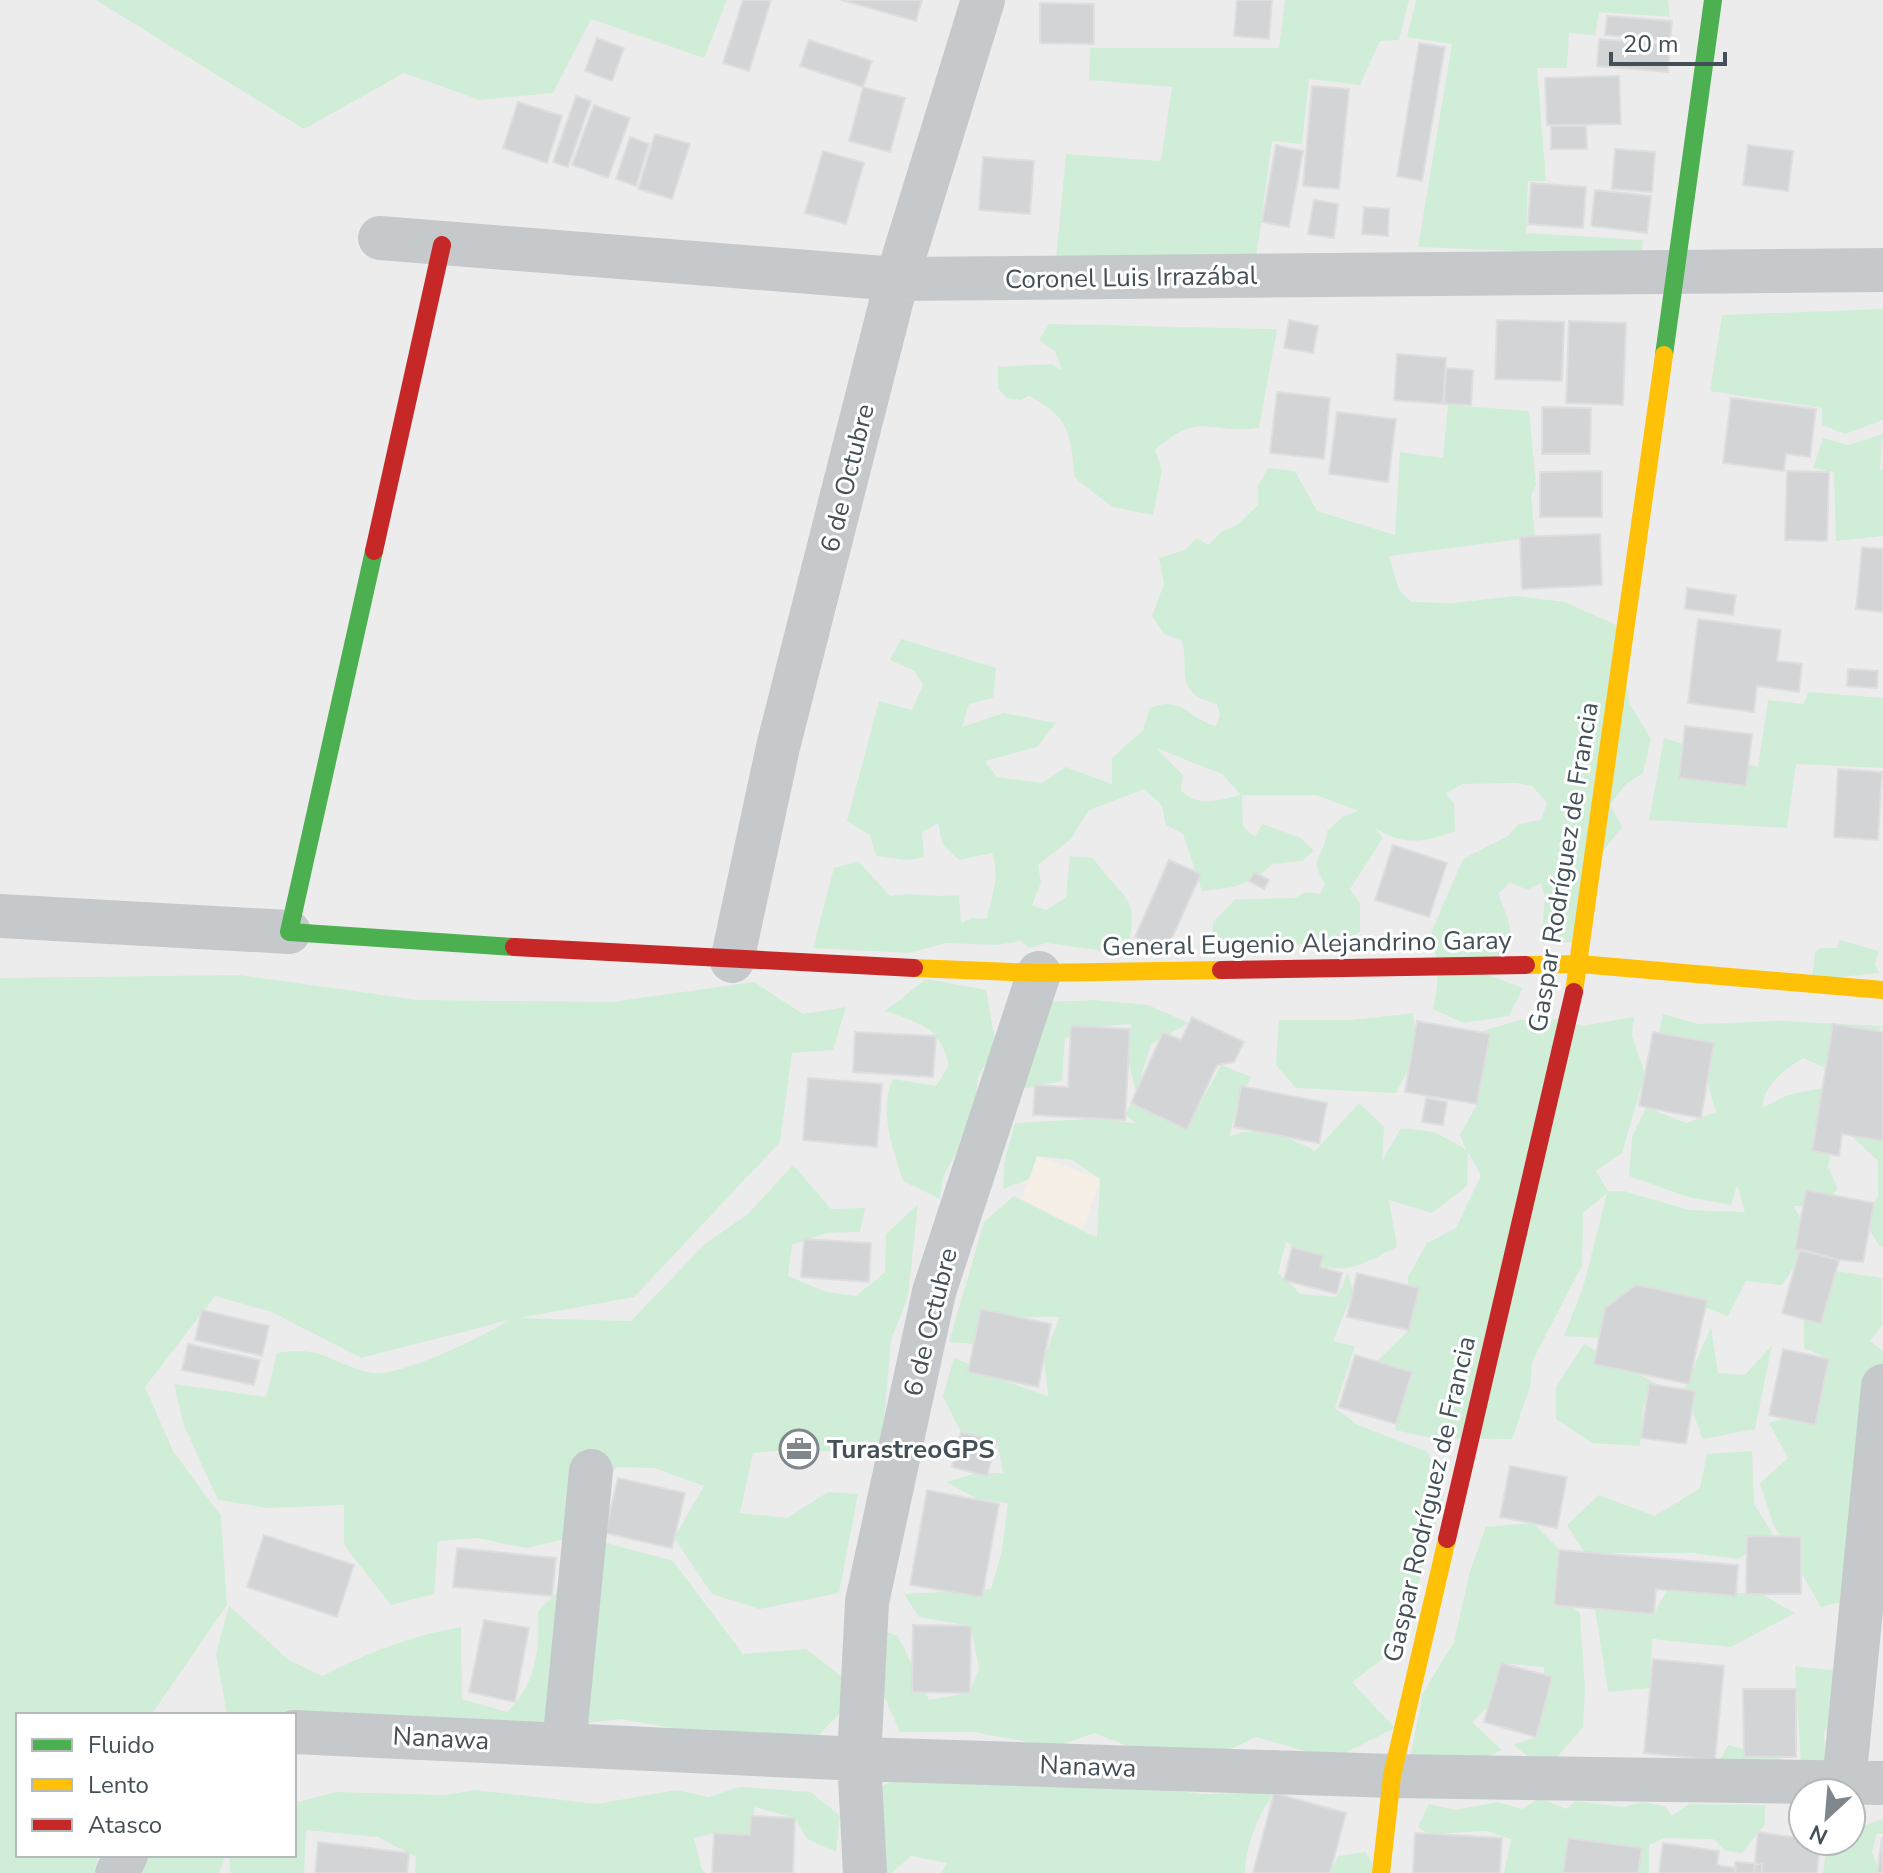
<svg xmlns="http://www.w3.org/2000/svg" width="1883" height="1873" font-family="'Nunito Sans',sans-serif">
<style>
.commercial{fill:#f5efe6}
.green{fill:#d0edd8;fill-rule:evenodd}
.building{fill:#d3d4d5;stroke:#dededf;stroke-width:2}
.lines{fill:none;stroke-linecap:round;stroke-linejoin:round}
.street{stroke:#c6c9cb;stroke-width:44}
.fast{stroke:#4caf50;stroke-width:18}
.slow{stroke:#ffc107;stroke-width:18}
.jam{stroke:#c62828;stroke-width:18}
.labels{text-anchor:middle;stroke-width:6;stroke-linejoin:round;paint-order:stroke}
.street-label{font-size:26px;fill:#445058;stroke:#fff}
.poi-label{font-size:26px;font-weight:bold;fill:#445058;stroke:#fff;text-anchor:start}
</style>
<rect width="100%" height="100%" fill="#edecec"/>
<path class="commercial" d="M1037 1156 1100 1179 1083 1228 1020 1205Z"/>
<path class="green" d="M96 0H727L704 58 591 19 553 93 480 100 404 73 304 129Z
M1285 0H1409L1399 40 1380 41 1360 85 1309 79 1302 144 1272 141 1256 259H1056L1066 154 1161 161 1172 87 1089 80 1090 48H1279Z
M1416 0H1668L1670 17 1599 12 1595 35 1569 33 1567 68H1537L1546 181H1528L1526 233 1643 240 1641 256 1418 247 1452 44 1407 37Z
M1883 309V420L1845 434 1822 425V408L1710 391 1722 315Z
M1049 324 1277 329 1259 428C1209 435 1200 409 1155 450L1162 470 1153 515 1112 507 1075 478C1070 434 1071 418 1029 396L1021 400 1006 398 998 388V367L1051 364 1062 370 1055 351 1039 340Z
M1448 405 1529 411 1536 485 1531 495 1535 537 1389 556 1399 590 1411 602 1453 603 1515 596 1565 602 1616 625 1630 704 1651 739 1643 773 1626 784 1610 805 1622 827 1600 855 1588 942 1541 943 1545 897 1541 883 1527 890 1510 882 1498 894C1515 933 1519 947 1480 972L1523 988 1509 1016 1463 1023 1433 1009C1439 982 1440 961 1430 935L1463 859 1508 836 1519 824 1541 820 1547 803 1532 786 1516 783 1463 784 1446 793 1454 803 1455 831C1424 843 1404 846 1375 828L1383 838 1350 889 1360 903V931L1351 940 1317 939 1286 949 1218 954 1212 940 1213 922 1236 899 1295 898 1306 892 1320 894 1325 884C1307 856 1325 858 1327 831L1344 816 1359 811 1316 795H1242L1243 826 1255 837 1262 824 1299 837 1314 850 1303 861 1273 864 1256 878 1233 887 1202 891 1183 834 1166 825 1162 806 1144 789 1088 811 1071 839 1038 865 1041 883 1032 905 1046 910 1066 897 1070 856 1093 858C1124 902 1142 893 1126 954L1047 943 1029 948 1021 941 997 945 946 943 909 953 813 948 834 868 858 861 890 896C914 891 935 898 959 895L961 923 972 918 987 919C991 894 1001 878 992 853L959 860 943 845 938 823 922 832 924 857 907 860 876 856 870 835 847 821 879 701 912 710 923 685 915 671 890 660 901 639 996 668 993 698 969 704 962 727 1004 713 1056 723 1037 747 985 761 997 777 1042 783 1066 767 1112 784V758L1143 730 1150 708C1184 694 1189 720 1216 726L1220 715 1217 704C1173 692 1190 675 1182 641L1164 634 1152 616 1164 584 1159 558 1185 550 1197 538 1208 545 1221 532 1237 525 1258 505V486L1268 468 1295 471 1317 511 1395 535 1400 452 1443 458ZM1156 748 1222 774 1241 795C1217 800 1201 808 1181 791L1183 775Z
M1883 434 1880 469 1883 470V536L1836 541 1834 472 1813 468 1823 438 1848 445Z
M1808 692 1883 698V768L1796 764 1787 828 1649 820 1664 738 1758 767 1768 700 1804 704Z
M1840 940 1879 951 1875 964 1879 973 1812 980 1815 952 1821 948H1837Z
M239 975 418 1000 612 1002 754 982 803 1014 846 1007 833 1050 792 1053 780 1142 634 1297 519 1318 631 1321 705 1244 748 1214 793 1165 831 1209 865 1208 860 1232 826 1233 792 1245 788 1276 826 1292 856 1296 885 1272 886 1234 918 1204 908 1297 891 1340 881 1456 799 1449 753 1453 740 1513 787 1518 828 1492 858 1494 839 1593 759 1609 712 1594 674 1538 704 1486 654 1468 617 1467 581 1508 566 1539 526 1548 477 1538 438 1541 434 1594 391 1605 344 1545V1505L268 1508 218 1500 184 1426 174 1384 266 1397 277 1353C324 1345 330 1364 372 1373 398 1378 485 1336 509 1320L361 1358 272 1312 215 1296 145 1387 173 1451 221 1516 227 1605 151 1715H18V1855H99L94 1873H0V978Z
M926 979 986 990 996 1046 978 1077 976 1097 956 1153 943 1177 940 1199 903 1181C893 1149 878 1110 893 1079L936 1086 949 1066C940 1026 921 1024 885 1011Z
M1093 1000 1148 1005 1189 1023 1151 1044 1136 1092 1128 1059 1131 1024 1097 1027 1065 1038 1062 1081 1022 1089 1051 1002Z
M1413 1013 1418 1050 1396 1093 1296 1088 1276 1065 1279 1020H1351Z
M1663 1014 1698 1024 1782 1021 1883 1026 1834 1072 1803 1058C1784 1070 1764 1084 1762 1108L1788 1095 1827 1087 1834 1134 1828 1167 1838 1189 1821 1206H1793L1809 1232 1797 1262 1782 1285 1746 1281 1728 1316 1705 1307 1599 1338 1564 1336 1584 1284 1607 1193 1583 1213 1582 1265 1532 1362 1530 1387 1512 1439 1431 1438 1395 1430 1405 1383 1376 1362 1409 1330 1408 1277 1427 1243 1456 1228 1481 1176 1468 1152 1467 1186 1432 1213 1389 1200 1397 1247C1374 1258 1350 1275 1324 1266 1311 1261 1298 1249 1286 1242L1278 1273 1301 1294 1337 1297 1348 1273 1353 1292 1333 1341 1355 1346 1335 1408 1358 1425 1428 1452 1444 1494 1404 1631 1387 1656 1352 1682 1395 1728 1333 1759 1256 1737 1226 1751 1146 1753 1094 1733 1055 1747 974 1732H900L873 1671 882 1630 898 1636 929 1700 969 1693 979 1669 971 1626 919 1617 904 1594 991 1589 1002 1551 1008 1503 977 1499 946 1482 977 1473H1003L997 1441 961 1432 943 1397 954 1357 999 1379 1048 1396 1044 1357 1060 1317H1016L974 1344 949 1342 984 1222 1014 1196 1097 1238 1100 1179 1072 1160 1037 1156 1029 1179 1003 1189 1005 1158 1015 1123 1102 1118 1137 1124 1125 1115 1131 1103 1187 1129 1221 1065 1252 1077 1239 1098 1229 1137C1257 1124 1288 1136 1315 1151L1359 1103 1384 1127 1382 1161 1401 1128 1434 1132 1466 1149 1460 1135 1477 1104 1479 1032 1520 1020 1558 1019 1582 1026 1634 1017 1632 1036 1645 1074 1622 1153 1596 1171 1608 1191H1624L1689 1210 1745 1212 1737 1185 1731 1205 1688 1197 1629 1176 1632 1137 1646 1107 1686 1123 1716 1112 1704 1071 1713 1049 1659 1033Z
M1845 1130 1883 1141V1246L1880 1247 1863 1219 1878 1197V1161Z
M1836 1271 1882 1278V1325L1870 1341 1883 1351V1421L1850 1600 1821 1607 1773 1524 1760 1483 1788 1458 1769 1423 1819 1406 1829 1359 1804 1348V1319L1829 1296Z
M1711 1327 1718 1373 1745 1375 1772 1345 1755 1429 1703 1439 1684 1390Z
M1584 1344 1660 1386 1643 1405 1640 1446 1592 1443 1556 1419V1387Z
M1752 1451 1754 1504 1774 1536 1738 1559 1692 1553H1585L1567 1525 1599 1495 1655 1516 1700 1488 1707 1454Z
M1533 1523 1573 1563 1555 1593 1580 1613 1585 1689 1583 1727 1546 1770 1513 1745 1536 1737 1544 1707V1667L1501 1663 1489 1706 1472 1722 1502 1750 1464 1768 1410 1759 1423 1693 1454 1642 1470 1571 1486 1527Z
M593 1539 673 1561 743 1654 806 1649 845 1679 844 1709 810 1744 708 1734 620 1719 537 1729 294 1715H227L216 1654 229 1606 290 1661 323 1676C369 1652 410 1636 461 1627L462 1699 507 1712C537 1682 539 1653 538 1611L564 1585Z
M1667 1590 1761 1594 1795 1613 1731 1647 1652 1639 1650 1688 1608 1692 1595 1609 1654 1614Z
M1795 1666 1839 1671 1836 1707 1824 1733 1827 1783 1714 1771 1728 1745 1801 1764Z
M1034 1759 1152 1788 1202 1794 1274 1793C1257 1816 1246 1845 1245 1873H941L947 1863 911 1856 892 1873H883L866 1794 912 1771 952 1766 987 1786Z
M740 1787 811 1792 840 1816 836 1852 807 1839 795 1818 755 1807 750 1835 714 1833 694 1838 702 1870 706 1873H415L416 1857 378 1837 306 1830 304 1873H230L229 1855H294V1803L336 1792 443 1795 476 1790 597 1804 676 1790 708 1797Z
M1540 1798 1566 1809 1576 1801 1624 1807 1642 1802 1665 1806 1671 1816 1689 1804 1765 1805V1824L1742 1853 1726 1851 1713 1839 1665 1838 1649 1845V1873H1504L1511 1839 1486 1831 1429 1834 1418 1827 1429 1804 1455 1810 1498 1802 1522 1809Z
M1851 1816 1863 1826 1883 1819V1834L1877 1833 1872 1852 1878 1868 1876 1873H1823L1827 1841H1851Z
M1366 1852 1377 1873H1330L1338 1856Z
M138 1855H226L219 1873H133Z"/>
<path class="building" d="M743 0H771L749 71 723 63Z
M841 0H922L916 21Z
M1237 0H1272L1269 39 1234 36Z
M1040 3 1094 4V44L1040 43Z
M1607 16 1672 21 1670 42 1605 35Z
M597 38 624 48 612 81 585 71Z
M1599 39 1670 44 1668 72 1597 66Z
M809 40 872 61 863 87 800 66Z
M1419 43 1445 47 1422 181 1397 176Z
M1619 76 1621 124 1547 125 1545 78Z
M1312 86 1349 89 1339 189 1303 186Z
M863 87 905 98 890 152 849 141Z
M576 96 591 101 568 167 553 162Z
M518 102 562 116 547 163 503 148Z
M594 105 630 118 608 178 572 165Z
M1551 126H1586L1587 149H1551Z
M655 134 690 144 672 199 638 189Z
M630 137 649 144 636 186 616 179Z
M1276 145 1303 151 1289 227 1262 222Z
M1748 145 1793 151 1788 191 1743 185Z
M1615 149 1655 152 1652 192 1612 189Z
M823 151 864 163 846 224 805 213Z
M983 157 1034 161 1030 214 979 210Z
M1531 183 1586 187 1583 228 1528 224Z
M1595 190 1651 196 1647 233 1591 226Z
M1314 200 1338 204 1334 238 1308 234Z
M1364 207 1389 209 1388 236 1362 234Z
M1289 320 1318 326 1313 353 1284 348Z
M1497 320 1564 322 1562 381 1495 379Z
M1569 321 1626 323 1623 405 1566 403Z
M1397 354 1446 358 1443 404 1394 400Z
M1446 368 1473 370 1471 405 1444 404Z
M1277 392 1330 398 1324 459 1270 453Z
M1731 398 1816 409 1810 457 1786 454 1784 471 1723 463Z
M1542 407 1591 408 1590 454H1542Z
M1337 412 1396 419 1388 482 1329 474Z
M1602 471V517H1540V472Z
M1787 471 1829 472 1827 541 1785 540Z
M1600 534 1602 585 1522 589 1520 537Z
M1862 547 1883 549V612L1856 609Z
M1687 588 1736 595 1733 615 1685 609Z
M1698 619 1781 630 1777 661 1802 664 1799 692 1757 686 1754 712 1688 703Z
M1848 669 1878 671 1877 688 1847 686Z
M1685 726 1752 734 1746 786 1679 778Z
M1838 769 1882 772 1878 840 1834 837Z
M1393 845 1447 863 1429 917 1375 900Z
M1169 860 1201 874 1166 951 1135 937Z
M1254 872 1269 880 1264 889 1249 881Z
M1192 1017 1244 1042 1234 1062 1217 1065 1187 1130 1131 1103 1163 1032 1181 1040Z
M1417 1021 1490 1034 1477 1104 1405 1092Z
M1833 1024 1883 1032V1141L1842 1134 1839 1156 1812 1151Z
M1071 1026 1130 1029 1125 1120 1033 1115 1035 1085 1068 1087Z
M855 1032 936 1036 933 1077 853 1072Z
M1653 1032 1714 1043 1701 1118 1639 1106Z
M808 1078 882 1084 877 1147 803 1140Z
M1241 1086 1327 1103 1319 1143 1234 1127Z
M1426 1098 1447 1102 1443 1125 1422 1122Z
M1806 1190 1874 1203 1863 1262 1839 1260 1795 1249Z
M804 1239 871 1243 869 1282 801 1277Z
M1292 1247 1324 1256 1320 1267 1342 1273 1337 1294 1284 1280Z
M1800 1249 1839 1260 1821 1324 1782 1313Z
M1357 1273 1419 1288 1409 1330 1347 1317Z
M1636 1285 1707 1300 1689 1384 1594 1364 1605 1308Z
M981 1309 1051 1324 1038 1387 968 1372Z
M202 1310 269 1326 262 1356 195 1340Z
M188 1344 260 1360 254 1385 182 1370Z
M1783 1349 1829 1359 1815 1425 1769 1415Z
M1355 1355 1412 1372 1396 1424 1339 1407Z
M1649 1384 1695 1391 1686 1444 1641 1438Z
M961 1432 997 1441 987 1476 952 1467Z
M1510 1466 1567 1477 1557 1528 1500 1517Z
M618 1478 685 1493 672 1548 605 1533Z
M927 1490 999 1504 982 1597 910 1585Z
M264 1535 354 1565 337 1617 247 1587Z
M1747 1536 1801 1537V1594H1746Z
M457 1548 556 1558 552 1596 453 1587Z
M1559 1550 1738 1565 1736 1596 1656 1589 1654 1614 1554 1605Z
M484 1620 529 1628 515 1702 469 1692Z
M913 1625 971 1626 970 1693 912 1692Z
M1653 1659 1724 1666 1715 1760 1644 1753Z
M1501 1663 1552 1677 1536 1737 1484 1722Z
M1743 1689H1796V1757H1744Z
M1274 1793 1346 1813 1330 1873H1253Z
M751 1816 795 1818 793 1873H712L714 1833 750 1835Z
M1758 1832 1820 1841 1817 1873H1754Z
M1415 1833 1502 1838 1500 1873H1413Z
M1882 1837 1883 1873H1878V1868Z
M1568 1838 1642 1848 1638 1873H1563Z
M318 1842 409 1853 407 1873H315Z
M1663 1843 1719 1851 1717 1865 1736 1868 1735 1873H1659Z
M1735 1862 1762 1864V1873H1735Z"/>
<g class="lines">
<path class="street" d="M380 238 897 279 1883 270
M0 916 289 932
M732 961 778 747 897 279 983 0
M294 1732 859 1759 1392 1776 1883 1783
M564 1745 591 1471
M1844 1783 1883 1386
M117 1873 126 1855
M865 1873 859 1759 867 1602 934 1292 1039 973"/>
<path class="fast" d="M1664 355 1713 0
M374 551 289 932 514 947"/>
<path class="slow" d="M1526 965 1580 964 1883 990
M914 968 1039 973 1221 970
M1574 992 1664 355
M1381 1873 1392 1776 1447 1539"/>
<path class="jam" d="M374 551 442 245
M514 947 914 968
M1221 970 1526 965
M1447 1539 1574 992"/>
</g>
<defs>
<symbol id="office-ring" viewBox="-11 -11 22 22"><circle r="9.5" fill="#fff" stroke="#7f878c" stroke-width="1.5"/><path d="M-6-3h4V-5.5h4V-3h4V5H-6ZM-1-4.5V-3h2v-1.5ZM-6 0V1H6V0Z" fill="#7f878c"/></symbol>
</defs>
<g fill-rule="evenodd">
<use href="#office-ring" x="777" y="1427" width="44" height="44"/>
</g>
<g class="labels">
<g class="street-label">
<text transform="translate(1131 277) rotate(-1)" y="9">Coronel Luis Irrazábal</text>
<text transform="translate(847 478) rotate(-76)" y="9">6 de Octubre</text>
<text transform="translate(1563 867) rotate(-81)" y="9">Gaspar Rodríguez de Francia</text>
<text transform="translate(1307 943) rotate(-1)" y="9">General Eugenio Alejandrino Garay</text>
<text transform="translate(930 1322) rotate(-76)" y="9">6 de Octubre</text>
<text transform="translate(1429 1499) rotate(-77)" y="9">Gaspar Rodríguez de Francia</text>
<text transform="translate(441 1738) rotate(3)" y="9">Nanawa</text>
<text transform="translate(1088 1766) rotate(2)" y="9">Nanawa</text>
</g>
<g class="poi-label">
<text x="827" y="1458">TurastreoGPS</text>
</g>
</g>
<rect x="16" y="1713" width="280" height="144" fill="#ffffff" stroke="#b4b9bc" stroke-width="2"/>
<rect x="32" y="1739" width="40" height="12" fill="#4caf50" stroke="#b4b9bc" stroke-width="2"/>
<text x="88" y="1753" font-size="24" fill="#445058">Fluido</text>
<rect x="32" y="1779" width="40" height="12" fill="#ffc107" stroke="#b4b9bc" stroke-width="2"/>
<text x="88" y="1793" font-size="24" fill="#445058">Lento</text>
<rect x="32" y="1819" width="40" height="12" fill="#c62828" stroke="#b4b9bc" stroke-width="2"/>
<text x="88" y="1833" font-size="24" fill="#445058">Atasco</text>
<g transform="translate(1827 1817) rotate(206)"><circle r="38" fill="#ffffff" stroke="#b4b9bc" stroke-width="2"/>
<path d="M0-6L14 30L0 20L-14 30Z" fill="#7f878c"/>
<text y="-12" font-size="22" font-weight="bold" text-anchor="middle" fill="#445058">N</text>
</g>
<path d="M1611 52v12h114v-12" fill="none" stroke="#445058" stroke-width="4"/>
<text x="1623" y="52" font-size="24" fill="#445058" stroke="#ffffff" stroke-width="6" paint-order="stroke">20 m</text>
</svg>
